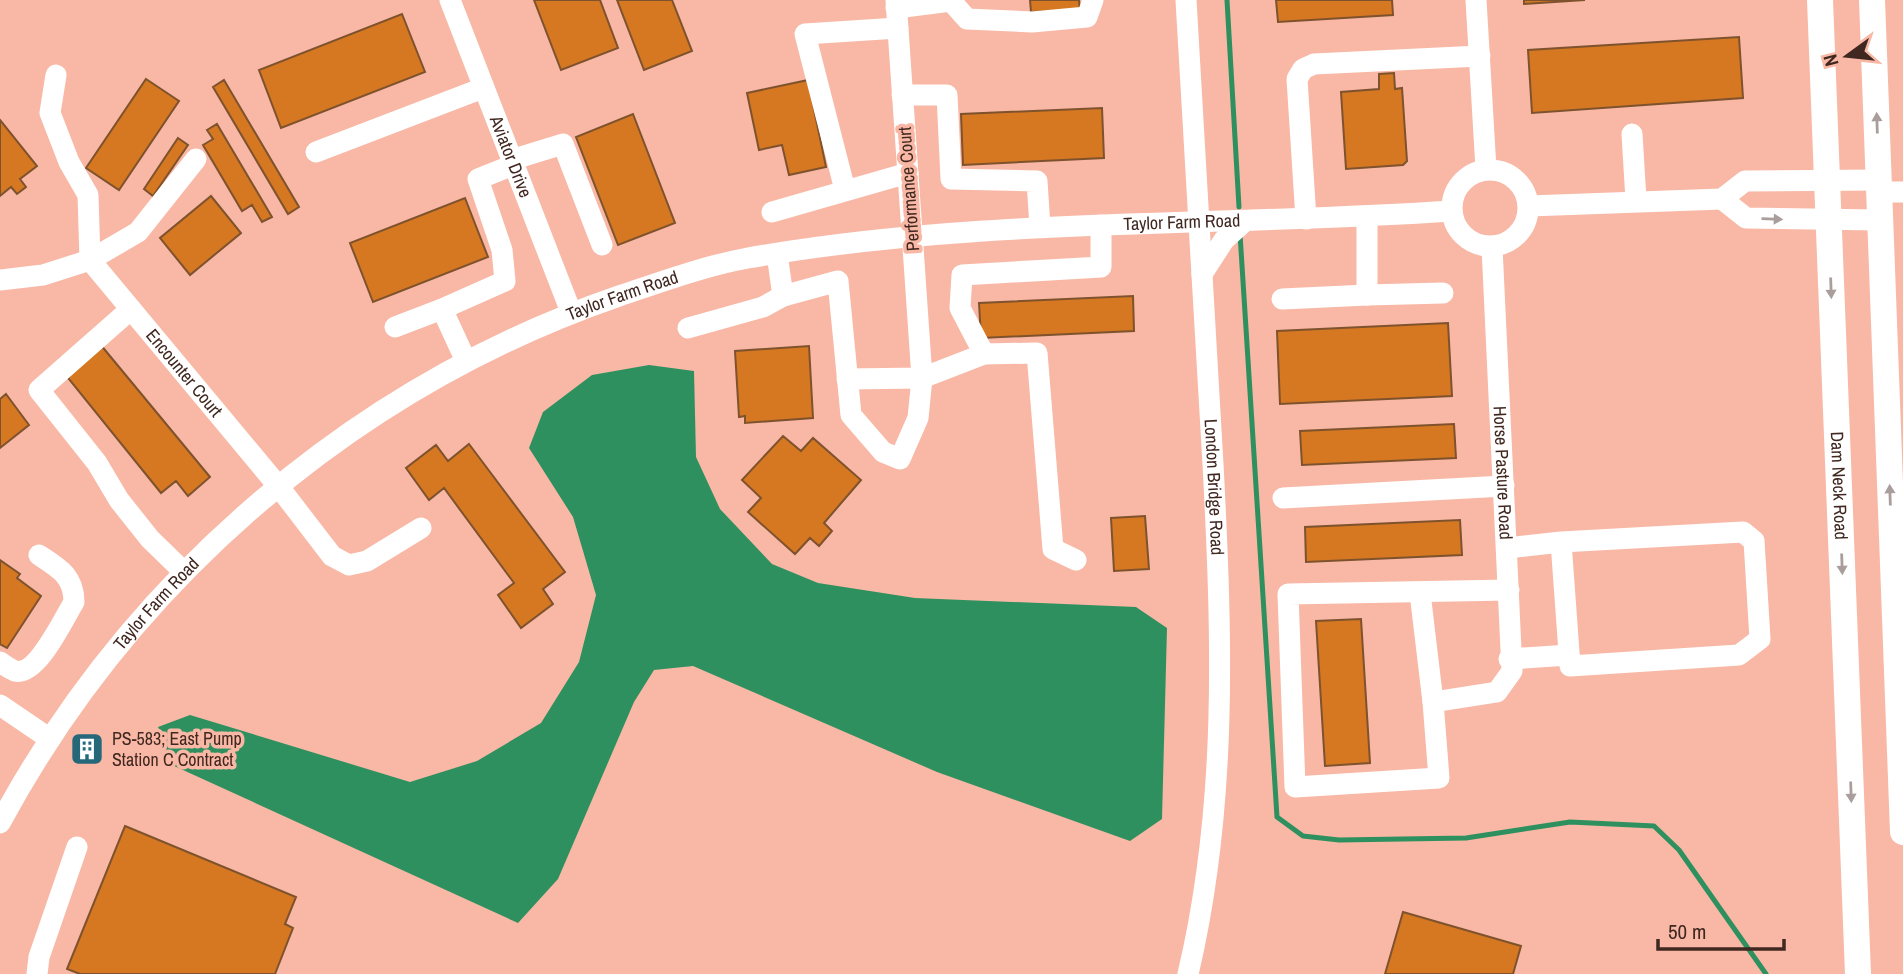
<svg xmlns="http://www.w3.org/2000/svg" width="1903" height="974" font-family="'Archivo Narrow',sans-serif">
<style>
.water{fill:#2e905f}
.lines{fill:none;stroke-linecap:round;stroke-linejoin:round}
.stream{stroke:#2e905f;stroke-width:5}
.building{fill:#d57821;stroke:#7f522e;stroke-width:2}
.minor{stroke:#fff;stroke-width:21}
.major{stroke:#fff;stroke-width:26}
.oneway{fill:#a99e9b}
.labels{text-anchor:middle;stroke-width:7;stroke-linejoin:round;paint-order:stroke}
.street-label{font-size:18px;fill:#402720;stroke:#f8b8a5}
.poi-label{font-size:18px;fill:#402720;stroke:#f8b8a5;text-anchor:start}
</style>
<rect width="100%" height="100%" fill="#f8b8a5"/>
<path class="water" d="M649 365 694 371 696 457 720 509 772 564 818 583 915 598 1136 607 1167 628 1162 819 1130 841 937 772 693 666 654 670 634 702 558 879 518 923 172 765 158 727 190 715 410 782 477 761 541 723 579 662 596 595 573 517 529 448 543 412 592 375Z"/>
<g class="lines">
<path class="stream" d="M1227 0 1239 207
M1240 234 1277 817 1303 836 1339 840 1466 838 1570 822 1654 826 1679 850 1766 974"/>
</g>
<path class="building" d="M534 0H600L618 48 561 70Z
M617 0H672L692 51 644 70Z
M1030 0H1079L1080 10 1031 12Z
M1276 0H1392L1393 15 1278 22Z
M1524 0H1585L1524 4Z
M402 14 425 72 281 128 259 70Z
M1739 37 1743 98 1532 113 1528 50Z
M1394 73 1395 89 1402 88 1407 161 1403 165 1346 169 1341 92 1379 89V74Z
M146 79 179 101 119 190 86 168Z
M224 80 299 207 288 214 213 87Z
M808 80 826 167 789 175 782 145 759 150 747 93Z
M1102 108 1104 158 963 165 961 114Z
M633 114 675 223 618 245 576 137Z
M0 120 37 166 20 179 26 187 17 194 11 187 0 196Z
M217 124 272 217 262 222 252 205 242 211 203 145 213 139 207 130Z
M178 138 188 145 153 196 144 189Z
M211 196 241 233 190 275 160 238Z
M465 198 488 257 373 302 350 243Z
M1133 296 1134 331 981 338 979 303Z
M1448 323 1452 396 1280 404 1277 331Z
M100 344 210 477 188 496 176 481 161 493 64 373Z
M809 346 813 418 745 423V416L739 417 735 351Z
M6 394 29 425 0 448V399Z
M1454 424 1456 458 1302 465 1300 431Z
M783 436 801 451 813 438 861 480 824 523 832 531 819 546 810 538 795 554 748 512 761 498 742 480Z
M469 444 565 572 543 589 553 604 521 628 498 595 514 583 444 488 429 500 406 468 436 445 448 461Z
M1145 516 1149 569 1114 571 1111 518Z
M1460 520 1462 555 1306 562 1305 527Z
M0 560 20 574 17 578 41 596 7 648 0 644Z
M1361 619 1370 763 1325 766 1316 621Z
M85 741 95 748 89 757 78 751Z
M125 826 296 897 285 924 293 928 275 974H80L67 969Z
M1403 912 1521 946 1513 974H1385Z"/>
<g class="lines">
<g class="minor">
<path id="s1" d="M450 0 571 312"/>
<path id="s2" d="M1186 0C1194 155 1205 309 1213 464 1222 636 1228 805 1188 974"/>
<path d="M1476 0 1486 169"/>
<path d="M951 1 967 19 1032 22 1087 17 1093 0"/>
<path d="M896 8 951 1"/>
<path d="M56 75 50 113 69 162 88 195 90 260"/>
<path d="M902 95H947L951 179 1037 181 1040 227"/>
<path d="M1632 134 1636 200"/>
<path d="M316 152 483 88"/>
<path d="M511 160 563 144 602 245"/>
<circle cx="1490" cy="208" r="38"/>
<path d="M845 190 805 34 898 28"/>
<path d="M1879 192H1903"/>
<path d="M1722 199 1746 218 1879 220"/>
<path d="M1529 206 1722 199 1745 181 1879 180"/>
<path d="M772 212 908 173"/>
<path d="M1306 219 1297 79 1303 69 1314 64 1480 56"/>
<path id="s3" d="M1492 247 1512 671 1497 692 1433 702 1439 778 1295 787 1288 594 1509 590"/>
<path d="M777 254 783 296 838 281 851 415 883 452 900 459 918 418 922 378 896 0"/>
<path id="s4" d="M90 260 279 487 332 556 349 565 367 561 421 528"/>
<path d="M1202 274 1224 240 1245 221"/>
<path d="M0 280 43 275 90 260 138 232 196 159"/>
<path d="M1367 295 1443 293"/>
<path d="M1282 299 1367 295V217"/>
<path d="M131 309 39 390 97 463 119 500 150 539 184 572"/>
<path d="M395 327 442 309"/>
<path d="M688 328 763 307 783 296"/>
<path d="M984 354 960 308 962 275 1101 267V225"/>
<path d="M466 361 442 309 505 281 502 250 478 179 513 165"/>
<path d="M847 379 922 378 984 354 1037 353 1053 549 1076 560"/>
<path d="M1283 498 1504 486"/>
<path d="M1507 548 1561 542 1570 666 1739 655 1760 639 1754 541 1743 532 1561 542"/>
<path d="M1420 593 1433 702"/>
<path d="M1509 659 1569 655"/>
<path d="M0 662C4 665 10 669 15 671 37 677 64 618 74 602 74 576 59 568 39 555"/>
<path d="M0 705 50 739"/>
<path id="s5" d="M0 823C132 578 355 387 619 296 661 282 704 266 748 258 980 217 1217 227 1452 211"/>
<path d="M37 974 39 957 77 847"/>
</g>
<g class="major">
<path id="s6" d="M1820 0 1858 974"/>
<path d="M1872 0 1903 832"/>
</g>
</g>
<defs><path id="oneway-solid" d="M-6-.8H1V-3.2L6.5 0L1 3.2V.8H-6Z" transform="scale(1.75)"/></defs>
<g class="oneway">
<use href="#oneway-solid" transform="translate(1877 123) rotate(-92)"/>
<use href="#oneway-solid" transform="translate(1772 219) rotate(2)"/>
<use href="#oneway-solid" transform="translate(1831 288) rotate(88)"/>
<use href="#oneway-solid" transform="translate(1890 495) rotate(-92)"/>
<use href="#oneway-solid" transform="translate(1842 564) rotate(88)"/>
<use href="#oneway-solid" transform="translate(1851 792) rotate(88)"/>
</g>
<defs>
<symbol id="building-square" viewBox="-11 -11 22 22"><rect x="-9" y="-9" width="18" height="18" rx="4" fill="#246879" stroke="#f8b8a5"/><path d="M-4-6H4V6H1V3H-1V6H-4ZM-2.5-4.3h1.7v1.8h-1.7ZM.8-4.3h1.7v1.8H.8ZM-2.5-1h1.7V.8h-1.7ZM.8-1h1.7V.8H.8Z" fill="#fff"/></symbol>
</defs>
<g fill-rule="evenodd">
<use href="#building-square" x="68" y="730" width="38" height="38"/>
</g>
<g class="labels">
<g class="street-label">
<text dy="6" stroke="none"><textPath href="#s1" startOffset="168">Aviator Drive</textPath></text>
<text transform="translate(909 189) rotate(-94)" y="6">Performance Court</text>
<text dy="6" stroke="none"><textPath href="#s5" startOffset="1402">Taylor Farm Road</textPath></text>
<text dy="6" stroke="none"><textPath href="#s5" startOffset="835">Taylor Farm Road</textPath></text>
<text dy="6" stroke="none"><textPath href="#s4" startOffset="147">Encounter Court</textPath></text>
<text dy="6" stroke="none"><textPath href="#s3" startOffset="226">Horse Pasture Road</textPath></text>
<text dy="6" stroke="none"><textPath href="#s6" startOffset="486">Dam Neck Road</textPath></text>
<text dy="6" stroke="none"><textPath href="#s2" startOffset="488">London Bridge Road</textPath></text>
<text dy="6" stroke="none"><textPath href="#s5" startOffset="270">Taylor Farm Road</textPath></text>
</g>
<g class="poi-label">
<text x="112" y="745">PS-583; East Pump<tspan x="112" dy="21">Station C Contract</tspan></text>
</g>
</g>
<g transform="translate(1847 56) rotate(255)" stroke="#f8b8a5" stroke-width="5" paint-order="stroke">
<path d="M0-5L12 26L0 18L-12 26Z" fill="#402720"/>
<text y="-10" font-size="19" font-weight="bold" text-anchor="middle" fill="#402720">N</text>
</g>
<path d="M1658 939v10h126v-10" fill="none" stroke="#402720" stroke-width="3.5"/>
<text x="1668" y="939" font-size="21" fill="#402720" stroke="#f8b8a5" stroke-width="5" paint-order="stroke">50 m</text>
</svg>
